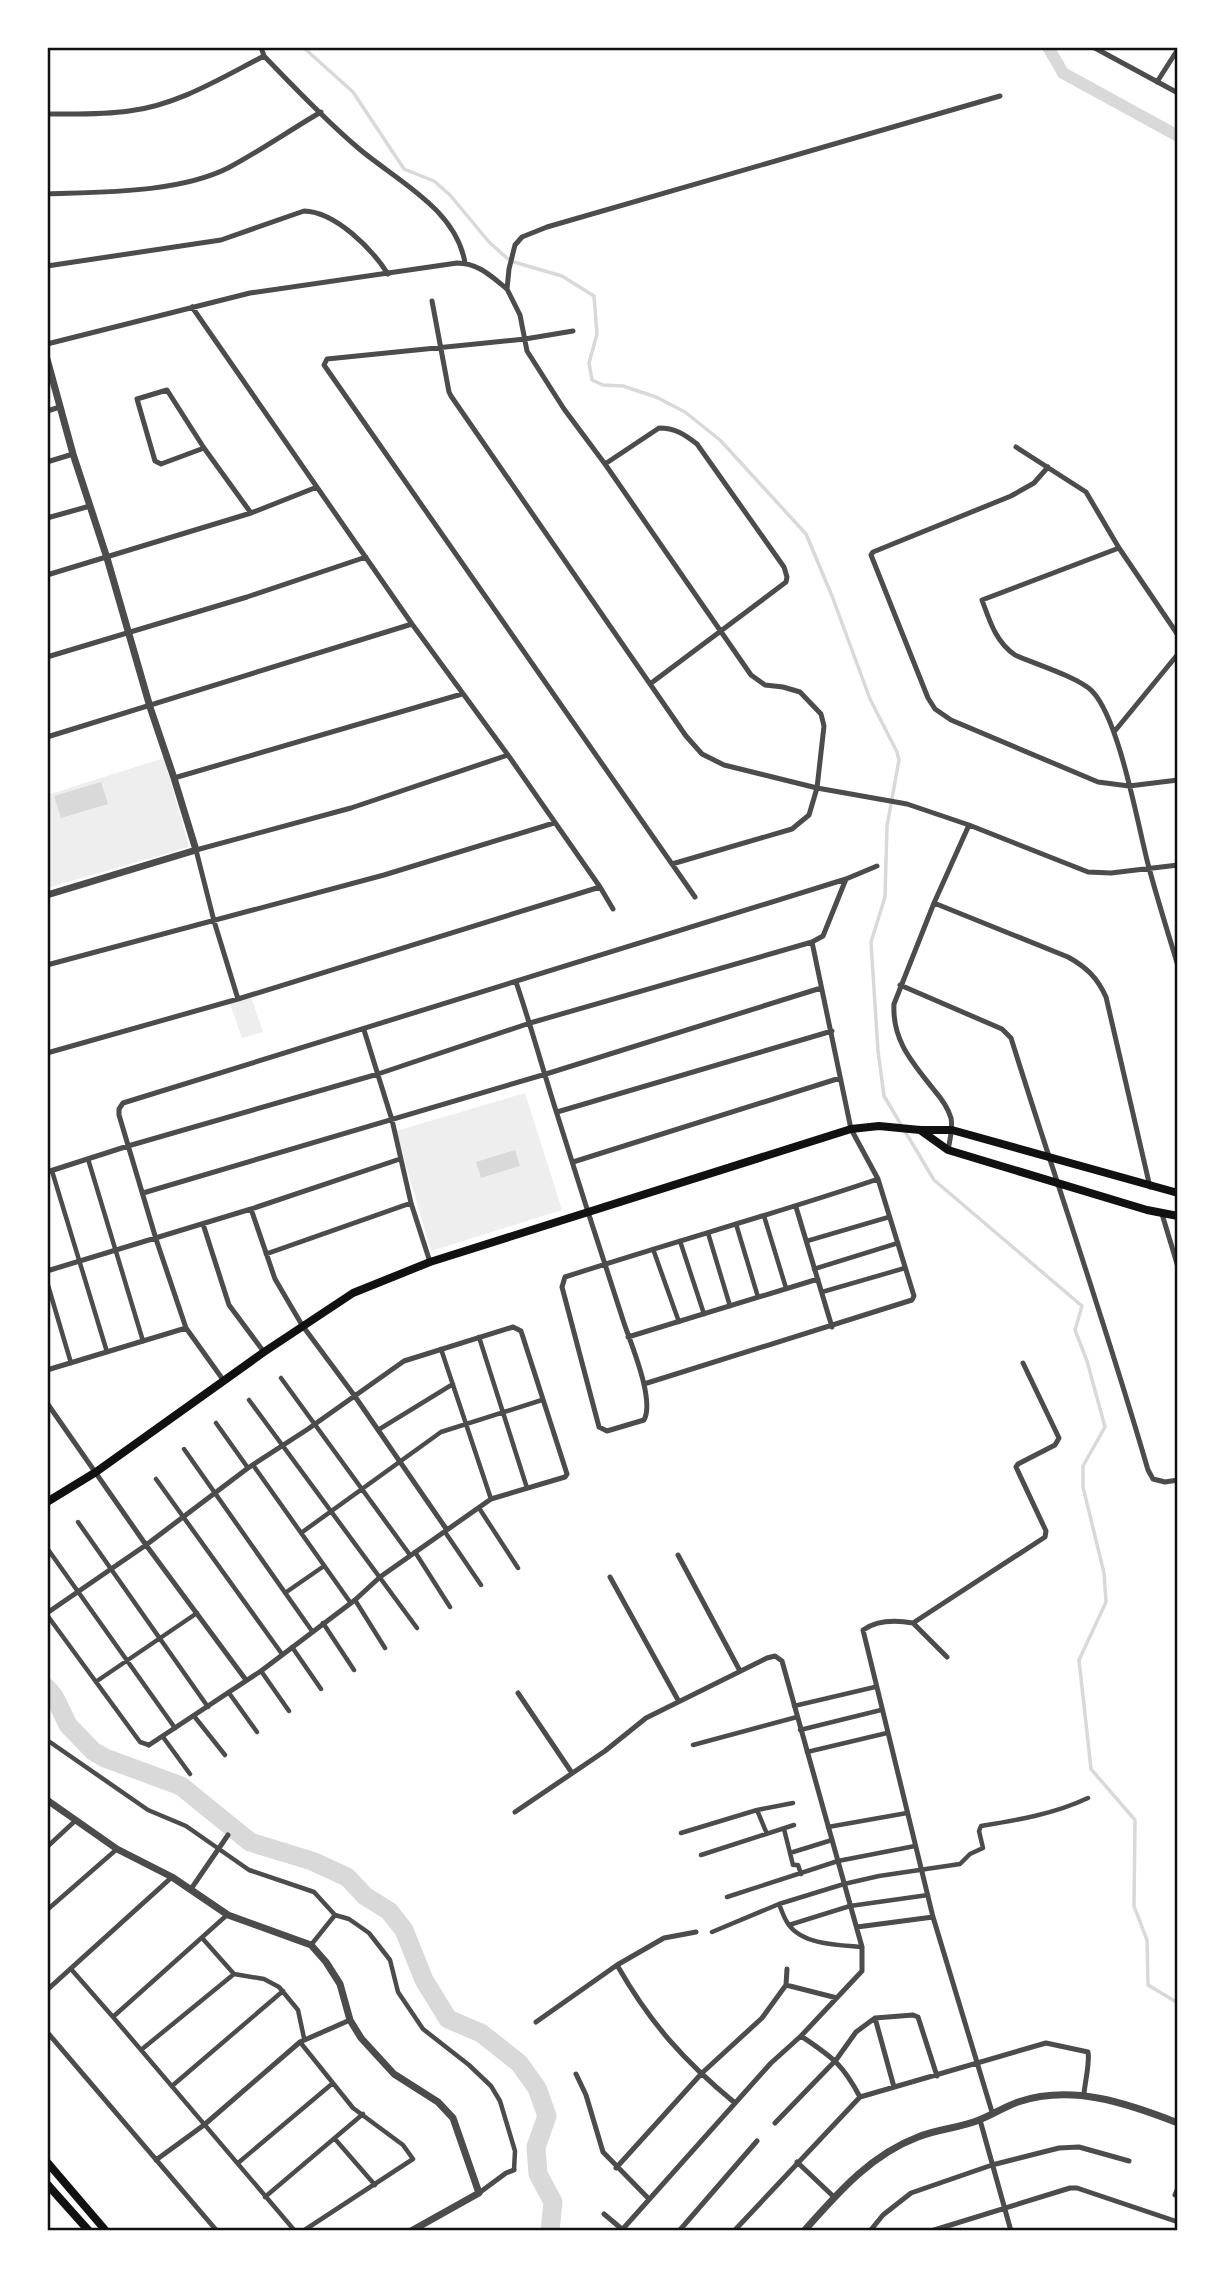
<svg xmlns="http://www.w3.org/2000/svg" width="1225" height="2278" font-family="Raleway,sans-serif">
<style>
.green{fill:#eee}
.water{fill:#d9d9d9}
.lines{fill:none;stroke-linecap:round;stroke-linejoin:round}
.stream{stroke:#d9d9d9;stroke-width:3.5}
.canal{stroke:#d9d9d9;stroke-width:12}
.river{stroke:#d9d9d9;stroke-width:19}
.pedestrian{stroke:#4c4c4c;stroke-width:4.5}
.minor{stroke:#4c4c4c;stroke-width:5}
.tertiary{stroke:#4c4c4c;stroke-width:7}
.secondary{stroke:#111;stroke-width:8}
.neatline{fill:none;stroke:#111;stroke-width:2.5}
</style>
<rect width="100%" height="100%" fill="#fff"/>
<path class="green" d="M164 758 189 847 47 888V795Z
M251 997 263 1032 242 1038 230 1004Z
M525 1093 562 1210 431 1251 396 1131Z"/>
<path class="water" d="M101 782 108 804 61 818 54 796Z
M515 1150 520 1166 481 1178 476 1162Z"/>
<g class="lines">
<path class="stream" d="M303 47 353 92 404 169 434 181 450 195 489 242 508 259
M514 262 562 276 594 296 597 334 589 363 592 380 603 385 623 386 656 397 685 412 720 440 806 534 832 596 870 699 897 752 899 760 887 826 885 897 871 942 878 1051 884 1096 934 1180 1082 1306 1075 1330 1087 1361 1105 1427 1083 1466V1487L1104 1573 1106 1602 1079 1660 1091 1769 1135 1820 1134 1906 1147 1940 1148 1985 1178 2003"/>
<path class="canal" d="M1048 47 1063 73 1178 136"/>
<path class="river" d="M47 1688 55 1698 68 1725 93 1751 105 1758 181 1786 250 1842 312 1861 347 1877 365 1896 389 1911 404 1930 424 1980 448 2019 481 2033 519 2063 537 2088 547 2116 536 2147 538 2174 553 2202 550 2231"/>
<path class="pedestrian" d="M88 1159 143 1341
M52 1171 107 1352
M764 1216 786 1288
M736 1224 758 1297
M708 1233 730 1306
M680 1241 704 1314
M807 1241 889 1217
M653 1249 679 1322
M814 1269 898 1243
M47 1282 71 1363
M822 1292 905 1268
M479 1337 527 1488
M441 1349 491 1499
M281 1378 410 1555
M249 1400 417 1628
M216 1423 248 1468
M378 1430 453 1384
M184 1449 312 1631
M253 1465 350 1602
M156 1479 282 1654
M479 1508 518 1568
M78 1522 208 1707
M445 1532 481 1585
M301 1533 441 1432 542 1400
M47 1548 175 1728
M415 1552 450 1607
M285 1593 324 1566
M355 1600 385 1648
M47 1615 140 1742 149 1745
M323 1623 354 1670
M292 1647 321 1689
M261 1671 289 1711
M97 1681 197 1613
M229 1693 257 1732
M794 1706 875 1687
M194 1716 225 1755
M800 1730 881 1710
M163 1737 190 1774
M47 1740 148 1810 186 1826 249 1870 314 1892 335 1915
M693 1745 797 1717
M807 1752 887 1733
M757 1810 767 1834
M828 1827 907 1813
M784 1829 793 1865H798L801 1874
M681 1833 757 1810 793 1803
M47 1847 75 1821
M790 1853 832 1840
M701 1855 794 1825
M727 1897 838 1861 915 1846
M779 1904C782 1911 784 1919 789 1925 803 1945 840 1945 862 1947
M47 1910 117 1849
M789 1925 850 1906 928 1895
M712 1932 779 1904 844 1884 879 1876 960 1864 970 1854 983 1848 979 1831 981 1826C1018 1820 1054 1814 1088 1798
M203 1939 234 1974 264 1979 279 1987 298 2010 304 2038
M311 1945 335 1915 349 1919 369 1933 390 1960 398 1992 423 2029 469 2065 491 2086 500 2101 515 2151 514 2170
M71 1969 113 2017 295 2231
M114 2016 227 1915
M300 2042 353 2108 403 2145 413 2159 303 2231
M141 2050 234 1974
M172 2086 283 1991
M335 2139 375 2185
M238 2163 333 2083
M265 2197 363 2114"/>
<path class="minor" d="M261 47 264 56C294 87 324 119 357 147 395 180 456 208 465 263
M1093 47 1178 93
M1157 82 1178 49
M47 114C74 114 102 115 129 111 178 105 221 78 264 56
M47 194C102 192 178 193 228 168 260 151 290 130 321 112
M47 266 221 240 304 211C336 212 372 249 388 274
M432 301 449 392 451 396 686 736 702 754 724 765 817 788 907 804 969 825 1088 872 1111 873 1178 865
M192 307 412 624 508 755 600 887 613 909
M573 331 525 339 327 359 324 365 695 897
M47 344 250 293 457 263C478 263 491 276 507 289
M47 411 60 407
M1016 447 1086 492 1119 548 1178 635
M204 448 161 464 155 461 137 399 167 390 204 448 251 513
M47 462 73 454
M605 464 659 428C675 428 684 434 697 444L784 567 787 577 786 582 650 684
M1048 467 1034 483 1011 496 873 552 871 555 928 698 935 709 951 720 1098 782 1129 786 1178 780
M47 518 90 506
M1119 548 982 600C990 622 996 642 1015 655 1035 664 1078 677 1092 691 1120 720 1138 827 1149 868 1158 901 1168 933 1178 966
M47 575 251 513 317 487
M47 657 247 597 366 557
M1114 732 1178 654
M47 737 412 624
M174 778 462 694
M672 864 792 829 809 815 817 788 824 726 821 714 800 692 783 687 765 685 751 675 605 464 564 409 527 351 520 315 507 289 509 269 515 245 522 237 547 227 1000 96
M934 903 1068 957C1086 967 1097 977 1106 997L1150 1187
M47 965 384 875 554 823
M516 982C531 1026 543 1070 557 1114 579 1184 601 1253 624 1323 631 1344 655 1400 644 1420L607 1431 599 1427 562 1287 565 1277C669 1243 775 1214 878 1179
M900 985 1002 1029 1011 1038C1056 1182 1106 1325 1148 1470L1153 1479 1165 1482 1178 1480
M238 999 214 921 196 850 351 808 508 755
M364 1030 392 1120 411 1203 430 1262
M47 1053 238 999 600 887
M557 1112 832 1031
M948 1150C950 1139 953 1129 951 1118 948 1108 941 1098 934 1090 913 1063 892 1041 894 1004L934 903 969 825
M573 1162 840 1078
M47 1172 128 1146 378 1074 530 1023 812 942
M143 1193 546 1074 821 988
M796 1207 832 1327
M251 1209 275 1279 302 1325 354 1395 447 1530
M1162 1214 1178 1267
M203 1224 229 1305 264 1352
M266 1254 411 1203
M47 1271 251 1209 400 1159
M628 1337 818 1279
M47 1370 186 1328
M224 1381 186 1328 156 1239 119 1115V1109L123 1103 846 879
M644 1384 912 1300 914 1296 878 1179 851 1129 812 942 823 936 846 879 877 866
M47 1403 146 1545 246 1680
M678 1555 740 1671
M610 1577 678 1700
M47 1613 146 1545 248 1468 308 1429 404 1361 513 1327 521 1331 567 1474 565 1477 491 1499 380 1577 355 1600 261 1671 149 1745
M913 1623 1045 1537 1046 1531 1016 1467 1018 1464 1055 1445 1059 1438 1023 1363
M947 1657 913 1623C896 1620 877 1620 863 1630L933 1917 992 2112
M518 1693 572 1773
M515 1812 605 1751 646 1718 767 1658 775 1656 782 1661 862 1947V1971L801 2036 771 2063 621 2231
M191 1889 228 1835
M857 1927 933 1917
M617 1965C650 2023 684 2061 735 2103
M786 1985 837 1998
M47 1990 172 1877
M875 2018 894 2087
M536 2022 617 1965 664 1938 696 1932
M47 2032 217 2231
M801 2036C832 2057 842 2063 860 2097
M576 2074 586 2095 603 2152 648 2198
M980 2120 1011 2231
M775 2123 836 2060 856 2032 875 2018 913 2015 918 2017 937 2076
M156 2160 204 2125 300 2042 350 2020
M797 2162 834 2197
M616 2168 702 2073 762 2018 786 1985 787 1969
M479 2193 506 2173 514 2170
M1175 2195 1178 2188
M604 2214 623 2230
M679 2231 757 2141
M734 2231 860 2097 1046 2043 1088 2052C1090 2063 1085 2081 1084 2094
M870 2231 883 2215 911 2193 992 2165 1059 2148 1079 2147 1129 2161
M931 2231 1070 2188H1077L1178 2222"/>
<path class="tertiary" d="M47 359 73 454 107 558 150 707 174 778 196 850 47 895
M47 1800 117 1849 172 1877 228 1915 311 1945 326 1962 340 1984 350 2020 361 2038 394 2074 438 2102 453 2118 479 2193 411 2231
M804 2231C837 2194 870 2155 918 2137 937 2129 960 2128 979 2120 992 2115 1004 2107 1018 2102 1072 2084 1127 2103 1178 2123"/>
<path class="secondary" d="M920 1130 948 1150 1147 1210 1178 1216
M47 1502 96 1472 264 1352 353 1293 430 1262 851 1129 879 1126 920 1130H952L1178 1193
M47 2162 106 2231
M47 2184 89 2231"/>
</g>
<rect width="1225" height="2278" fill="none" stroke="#ffffff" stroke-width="98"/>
<rect x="49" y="49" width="1127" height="2180" class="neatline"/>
</svg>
